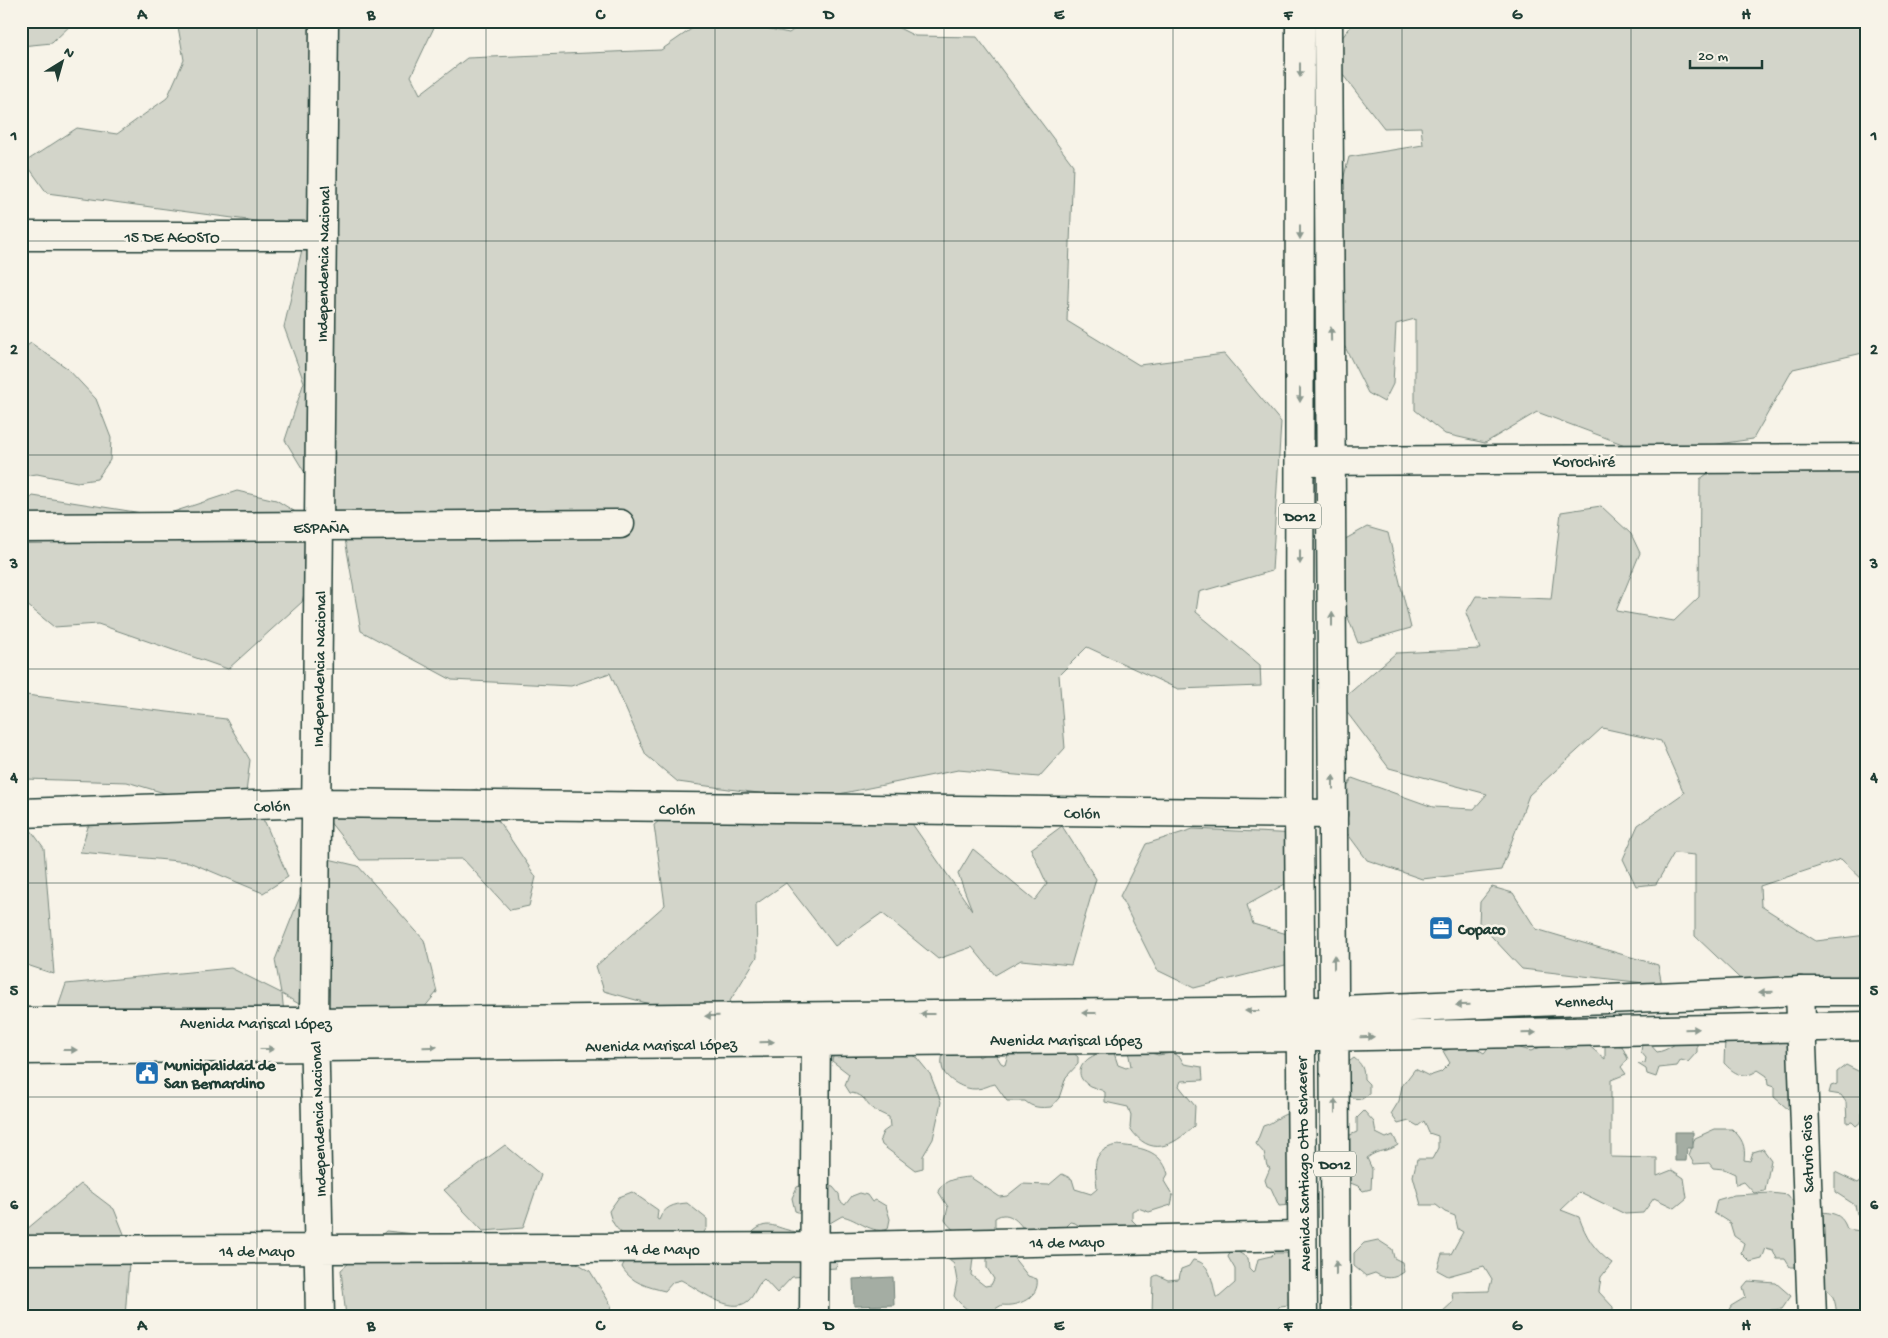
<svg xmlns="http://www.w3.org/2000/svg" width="1888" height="1338" font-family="'Gochi Hand',sans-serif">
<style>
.green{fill:#d3d5ca;stroke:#79897f}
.water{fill:#a4ada3;stroke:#6f8077}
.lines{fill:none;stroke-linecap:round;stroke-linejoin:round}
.minor-casing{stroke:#1f3d34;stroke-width:31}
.major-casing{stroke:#1f3d34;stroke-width:31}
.minor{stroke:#f7f3e8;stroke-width:28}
.major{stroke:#f7f3e8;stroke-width:28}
.oneway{fill:#8b988e}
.grid{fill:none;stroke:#1f3d34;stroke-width:1;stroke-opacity:0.55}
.labels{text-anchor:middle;stroke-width:5;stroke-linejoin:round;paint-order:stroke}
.shield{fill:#f7f3e8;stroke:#60746a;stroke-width:1}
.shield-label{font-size:15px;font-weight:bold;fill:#1f3d34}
.street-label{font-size:16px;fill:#1f3d34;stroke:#f7f3e8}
.poi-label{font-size:16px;font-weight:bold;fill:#1f3d34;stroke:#f7f3e8;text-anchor:start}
.neatline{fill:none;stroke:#1f3d34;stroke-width:2}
.grid-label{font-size:16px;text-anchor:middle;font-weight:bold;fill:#1f3d34}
</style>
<rect width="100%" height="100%" fill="#f7f3e8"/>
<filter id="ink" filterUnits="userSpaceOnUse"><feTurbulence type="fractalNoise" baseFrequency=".02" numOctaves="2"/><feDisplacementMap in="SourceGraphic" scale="10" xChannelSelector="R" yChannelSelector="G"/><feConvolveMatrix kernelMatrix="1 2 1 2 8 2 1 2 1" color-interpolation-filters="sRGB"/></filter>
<g filter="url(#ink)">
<path class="green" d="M21 21H75L52 43 21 46Z
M177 21H304L314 27 323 21H437L411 76 420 94 467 58 661 50 703 21H732L789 33 806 21H885L915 36 977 37 1073 165 1067 321 1139 365 1224 354 1281 422 1272 571 1199 592 1196 612 1260 665 1261 686 1178 689 1087 647 1059 675 1065 748 1039 777 958 770 809 800 678 782 646 755 610 673 571 686 452 680 361 631 345 539 285 440 304 382 284 327 307 228 47 193 25 162 77 128 117 134 167 98 184 60Z
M1355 21H1867V352L1793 369 1753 439 1649 454 1537 412 1485 443 1445 434 1415 410V319L1396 324 1393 384 1384 402 1368 393 1315 287 1349 157 1423 145 1421 127 1384 128 1336 66 1335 47Z
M31 343 67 368 96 399 111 438 110 460 97 479 77 482 37 474 21 476V350Z
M1732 456 1867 465V884L1841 859 1760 886 1761 906 1816 941 1867 935V995L1754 992 1695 936V855L1674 853 1656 884 1636 886 1623 859 1638 825 1684 793 1661 741 1602 728 1529 795 1501 870 1422 879 1367 860 1333 814 1352 778 1433 807 1474 809 1487 794 1389 768 1339 702 1396 653 1480 649 1466 613 1476 596 1551 599 1561 512 1601 506 1631 534 1640 553 1616 611 1674 621 1699 597 1700 479Z
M237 491 276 500 320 527 302 602 228 669 98 624 54 627 21 600V507L33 496 161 516Z
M1367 527 1388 533 1411 628 1358 643 1322 552Z
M26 695 226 719 250 760 245 801 237 806 265 822 288 877 263 893 189 862 80 852 95 805 195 802 127 782 26 779 21 774V706Z
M477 789 536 877 529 906 510 910 463 859 360 860 321 811 406 804Z
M686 800 899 805 972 910 958 874 973 849 1035 900 1047 884 1031 849 1062 826 1096 879 1071 965 1021 960 995 975 972 947 938 959 882 913 835 946 786 883 756 904 757 957 725 1009 682 1013 604 991 596 966 665 905 654 825Z
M25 822 44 848 54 974 21 963V823Z
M1193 829 1298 834 1314 868 1247 905 1253 924 1304 939 1305 960 1194 988 1157 970 1120 896 1146 844Z
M316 856 358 866 424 940 437 992 405 1031 360 1040 282 994 286 1033 72 1039 56 1013 66 984 231 968 281 993 275 960Z
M1492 887 1513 893 1536 929 1658 965 1662 985 1522 969 1479 923 1480 902Z
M1794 1036 1796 1073 1789 1079 1797 1105 1789 1110 1774 1097V1087L1768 1085 1767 1076 1758 1070C1745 1080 1734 1074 1724 1063L1725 1038Z
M1684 1039 1697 1042V1052L1688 1062 1681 1060 1677 1066 1659 1068 1656 1077 1647 1074 1646 1069 1638 1064 1645 1063 1646 1058 1641 1052 1642 1044 1648 1042 1657 1052C1667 1051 1675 1043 1684 1039Z
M1494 1041 1531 1051C1541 1046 1556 1042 1566 1049L1572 1048 1577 1042 1588 1045 1605 1059V1044L1622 1046 1628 1059 1621 1067 1626 1074 1611 1080V1157L1657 1158V1176L1672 1170 1684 1178 1687 1198 1675 1208 1654 1198 1643 1213 1625 1214 1580 1192 1561 1210 1579 1217C1586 1237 1594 1250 1612 1263L1601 1277 1599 1292 1613 1307V1317H1509L1504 1311 1495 1314V1317H1460L1458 1313 1442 1317 1440 1314 1453 1302 1452 1292 1489 1291 1492 1279 1484 1266 1448 1276 1437 1270 1442 1254H1451L1463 1232 1458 1229 1455 1216 1445 1212 1436 1205H1421L1413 1176 1417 1159H1432L1438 1148V1136L1429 1133 1424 1121 1418 1126 1409 1121 1398 1124 1391 1114 1399 1101 1402 1086 1415 1069 1429 1076 1441 1072 1450 1063 1443 1051 1469 1044 1484 1053Z
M972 1044 979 1057 987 1053H995L1001 1063 1005 1065 1008 1054 1071 1051 1078 1057V1064L1066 1077 1059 1098 1051 1107C1040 1108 1033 1108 1025 1101H1007L995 1084C989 1085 983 1089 976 1089 965 1090 947 1080 943 1070 940 1062 943 1054 945 1046Z
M1127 1046 1158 1055 1172 1053 1180 1057 1184 1064 1202 1067 1203 1080 1181 1081 1179 1086 1195 1106 1194 1126C1172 1147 1150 1158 1130 1128L1131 1115 1128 1107 1105 1102V1092C1100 1089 1095 1088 1090 1086 1072 1076 1081 1061 1095 1055L1096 1052 1113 1050 1118 1065 1126 1068 1131 1066Z
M835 1048H901L917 1058 930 1074 941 1102 933 1139 923 1156V1168L915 1170 882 1145 880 1139 883 1132 890 1127 889 1117C884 1115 878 1112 873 1109 863 1102 867 1095 850 1093L845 1085 849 1074 832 1061Z
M1354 1058C1362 1064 1364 1069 1364 1079L1369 1084V1094L1362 1099 1352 1098 1343 1088 1346 1064Z
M1846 1065 1862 1073V1121L1856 1126 1852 1122 1847 1123 1846 1102 1841 1095 1829 1093 1831 1086 1837 1084V1072Z
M1364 1111 1374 1122 1376 1133 1386 1138 1393 1135 1398 1145C1386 1153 1380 1148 1367 1158L1372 1169 1371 1189 1363 1191 1358 1186 1348 1182 1347 1143 1350 1135 1357 1132V1118Z
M1290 1113 1291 1205 1279 1206 1271 1188 1267 1186 1265 1180 1270 1168 1267 1166 1264 1153 1256 1144 1263 1126C1274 1123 1279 1115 1290 1113Z
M1715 1129H1732C1742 1138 1746 1146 1744 1160L1750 1161 1753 1152 1763 1149 1771 1160 1765 1191 1754 1193 1744 1182 1736 1185 1735 1174 1724 1169 1713 1168 1709 1163 1694 1164 1689 1155 1695 1138Z
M505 1145 541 1175 523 1228 483 1231 444 1190Z
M1116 1145C1138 1147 1161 1149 1168 1174L1164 1181 1173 1196 1171 1205 1149 1212 1138 1208 1132 1211V1220L1137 1225 1142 1239 1093 1235 1075 1223 1070 1222 1062 1230 1028 1235C1021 1225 1010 1208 995 1218V1227L990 1235C973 1233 954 1237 945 1220L948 1207 938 1191C944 1179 958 1178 970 1177L1000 1197 1007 1196 1022 1184 1049 1185 1062 1174 1072 1179 1075 1189 1091 1194 1097 1189C1096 1168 1089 1152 1116 1145Z
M1835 1172 1858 1183 1867 1176V1221L1857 1214 1855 1205 1835 1192Z
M810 1182 833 1187 839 1194 840 1201 845 1205 852 1196 860 1193 867 1195 872 1202 876 1200 886 1206 890 1219 888 1229C872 1235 858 1219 842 1216L823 1227 806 1215 795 1211 792 1198 797 1187Z
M81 1184 114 1209 130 1249 125 1317H21V1234Z
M632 1192 658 1210 657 1219 659 1220C664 1207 673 1204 687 1203L707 1219V1228L701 1236 748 1237C768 1214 776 1231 800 1232L805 1227 841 1252 836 1268 822 1269 808 1276 792 1277 777 1293 764 1279C756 1285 755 1295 748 1301 731 1316 697 1288 681 1280L673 1282 665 1291C648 1287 631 1283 622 1267L632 1247C626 1231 614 1234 609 1211L619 1197Z
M1771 1193 1788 1195 1800 1211 1799 1267H1790L1785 1259H1777L1773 1250 1766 1248 1762 1259 1750 1262 1741 1253 1744 1243 1734 1236 1730 1223 1714 1213 1717 1200 1734 1195Z
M1820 1212C1834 1213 1842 1214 1847 1229L1867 1232V1317H1837C1835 1296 1833 1291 1814 1282Z
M386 1231 553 1248 590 1271 611 1305 609 1317H346L341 1270Z
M1378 1240 1392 1249 1394 1258 1402 1262 1404 1272C1393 1280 1385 1279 1375 1273L1366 1276 1354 1266V1253L1364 1243Z
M971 1252 973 1258 971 1275 985 1286 991 1285 994 1279 987 1268V1259L992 1255 1001 1253 1013 1257 1028 1276 1037 1279C1040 1298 1017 1307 1002 1305L995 1309 991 1317C977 1317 962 1308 954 1296L957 1281 954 1264 949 1260 938 1257Z
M1230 1252H1238L1248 1258 1249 1268 1253 1272 1255 1271 1258 1259 1271 1256 1274 1253H1286L1294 1257 1298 1304 1280 1306 1272 1315 1257 1314 1256 1317 1152 1316 1153 1277 1157 1275 1168 1280 1179 1279 1181 1269 1189 1266 1193 1260C1211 1262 1212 1282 1216 1297H1219L1235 1283V1269L1228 1257Z
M1748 1281 1776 1283 1791 1296 1782 1309 1771 1310 1754 1317H1725L1731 1306 1746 1297 1743 1287Z"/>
<path class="water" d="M1675 1132H1693V1148H1687L1686 1161H1675Z
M893 1277 894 1305 854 1306 853 1279Z"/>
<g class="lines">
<defs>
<path id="minor" d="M21 236H322
M1301 461 1867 458
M21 528 620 524
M21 813 317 803 1333 814
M1800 991 1812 1317
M21 1022H314L1300 1011
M21 1050 1301 1037
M21 1250 814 1247 1302 1236
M320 1317 314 1022 324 21
M814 1317 816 1023"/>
<path id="major" d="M1300 21 1299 814 1303 1317
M1328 21 1336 1317
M1317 1011 1800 991H1867
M1317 1037 1867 1026"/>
</defs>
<use href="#minor" class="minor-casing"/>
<use href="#major" class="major-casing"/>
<use href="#minor" class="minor"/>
<use href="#major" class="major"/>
</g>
<defs><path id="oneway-solid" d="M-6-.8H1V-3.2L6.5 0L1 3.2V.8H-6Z" transform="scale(1.25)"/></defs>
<g class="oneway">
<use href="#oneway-solid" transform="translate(1300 70) rotate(90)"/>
<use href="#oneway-solid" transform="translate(1300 232) rotate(90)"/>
<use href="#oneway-solid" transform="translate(1331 334) rotate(-91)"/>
<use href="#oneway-solid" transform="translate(1300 395) rotate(90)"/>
<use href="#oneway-solid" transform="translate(1300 557) rotate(90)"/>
<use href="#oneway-solid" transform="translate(1332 619) rotate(-90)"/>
<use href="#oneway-solid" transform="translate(1333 782) rotate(-90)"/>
<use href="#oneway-solid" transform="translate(1334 962) rotate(-90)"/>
<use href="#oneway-solid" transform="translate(1766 992) rotate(178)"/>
<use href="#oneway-solid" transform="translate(1463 1005) rotate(178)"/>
<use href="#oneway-solid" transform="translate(1252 1011) rotate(180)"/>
<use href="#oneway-solid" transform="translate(1089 1013) rotate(180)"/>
<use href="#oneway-solid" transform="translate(927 1014) rotate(180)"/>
<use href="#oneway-solid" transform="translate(712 1016) rotate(179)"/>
<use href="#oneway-solid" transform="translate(1692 1029) rotate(-1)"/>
<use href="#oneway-solid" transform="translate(1529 1033) rotate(-1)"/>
<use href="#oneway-solid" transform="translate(1367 1037) rotate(-1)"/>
<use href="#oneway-solid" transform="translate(767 1042) rotate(-1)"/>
<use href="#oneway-solid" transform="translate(430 1047) rotate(-1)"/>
<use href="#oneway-solid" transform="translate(267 1049)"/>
<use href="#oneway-solid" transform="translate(70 1050)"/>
<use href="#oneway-solid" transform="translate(1335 1106) rotate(-90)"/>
<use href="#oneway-solid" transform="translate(1336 1268) rotate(-90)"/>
</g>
</g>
<path class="grid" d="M257 21V1317M486 21V1317M715 21V1317M944 21V1317M1173 21V1317M1402 21V1317M1631 21V1317M21 241H1867M21 455H1867M21 669H1867M21 883H1867M21 1097H1867"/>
<defs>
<symbol id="office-square" viewBox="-11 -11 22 22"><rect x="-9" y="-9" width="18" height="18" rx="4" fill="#1f6fb2" stroke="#f7f3e8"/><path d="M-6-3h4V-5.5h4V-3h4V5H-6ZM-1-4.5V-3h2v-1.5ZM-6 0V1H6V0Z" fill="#fff"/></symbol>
<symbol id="civic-square" viewBox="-11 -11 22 22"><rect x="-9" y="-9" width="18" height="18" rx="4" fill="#1f6fb2" stroke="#f7f3e8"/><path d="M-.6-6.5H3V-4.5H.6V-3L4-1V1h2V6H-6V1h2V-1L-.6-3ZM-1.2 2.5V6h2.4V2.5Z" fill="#fff"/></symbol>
</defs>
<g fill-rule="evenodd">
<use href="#office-square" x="1427" y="914" width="28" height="28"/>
<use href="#civic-square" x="133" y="1059" width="28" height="28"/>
</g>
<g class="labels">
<g class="shield">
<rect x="1279" y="503.5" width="42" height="25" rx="4"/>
<rect x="1314" y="1151.5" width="42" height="25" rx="4"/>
</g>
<g class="shield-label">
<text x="1300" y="521">D012</text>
<text x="1335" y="1169">D012</text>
</g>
<g class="street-label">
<text x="172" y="242">15 DE AGOSTO</text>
<text transform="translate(322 264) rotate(-89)" y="6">Independencia Nacional</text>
<text x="1584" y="466">Korochiré</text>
<text x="321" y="533">ESPAÑA</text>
<text transform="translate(318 669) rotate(-89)" y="6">Independencia Nacional</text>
<text transform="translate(272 805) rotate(-2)" y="6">Colón</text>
<text transform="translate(677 808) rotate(1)" y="6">Colón</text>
<text transform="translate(1082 812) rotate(1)" y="6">Colón</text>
<text transform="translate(1584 1000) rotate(-2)" y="6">Kennedy</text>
<text x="256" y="1028">Avenida Mariscal López</text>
<text x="1066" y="1045">Avenida Mariscal López</text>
<text transform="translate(661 1044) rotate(-1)" y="6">Avenida Mariscal López</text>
<text transform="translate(317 1119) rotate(-92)" y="6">Independencia Nacional</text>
<text transform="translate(1806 1154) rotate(-92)" y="6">Saturio Rios</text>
<text transform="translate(1302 1164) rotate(-91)" y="6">Avenida Santiago Otto Schaerer</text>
<text transform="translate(1067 1241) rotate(-1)" y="6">14 de Mayo</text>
<text x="662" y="1254">14 de Mayo</text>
<text x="257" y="1256">14 de Mayo</text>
</g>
<g class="poi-label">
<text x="1458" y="934">Copaco</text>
<text x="164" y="1070">Municipalidad de<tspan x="164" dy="18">San Bernardino</tspan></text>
</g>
</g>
<rect width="1888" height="1338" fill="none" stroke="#f7f3e8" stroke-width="55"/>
<g transform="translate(62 62) rotate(37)" stroke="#f7f3e8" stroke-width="4" paint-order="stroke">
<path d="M0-4L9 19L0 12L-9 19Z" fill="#1f3d34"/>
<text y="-8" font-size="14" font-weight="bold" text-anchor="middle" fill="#1f3d34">N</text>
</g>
<path d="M1690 60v8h72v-8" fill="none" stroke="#1f3d34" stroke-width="2.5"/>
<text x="1698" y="60" font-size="15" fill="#1f3d34" stroke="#f7f3e8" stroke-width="4" paint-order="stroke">20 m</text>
<rect x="28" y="28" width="1832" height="1282" class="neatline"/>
<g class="grid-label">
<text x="142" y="19">A</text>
<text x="371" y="19">B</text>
<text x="600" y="19">C</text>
<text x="829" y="19">D</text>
<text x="1059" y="19">E</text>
<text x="1288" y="19">F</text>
<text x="1517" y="19">G</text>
<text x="1746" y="19">H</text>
<text x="14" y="140">1</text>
<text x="1874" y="140">1</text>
<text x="14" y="354">2</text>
<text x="1874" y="354">2</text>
<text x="14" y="568">3</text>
<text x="1874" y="568">3</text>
<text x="14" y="782">4</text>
<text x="1874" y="782">4</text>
<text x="14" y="995">5</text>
<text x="1874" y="995">5</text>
<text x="14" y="1209">6</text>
<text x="1874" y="1209">6</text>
<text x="142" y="1330">A</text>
<text x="371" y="1330">B</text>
<text x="600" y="1330">C</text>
<text x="829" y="1330">D</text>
<text x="1059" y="1330">E</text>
<text x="1288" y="1330">F</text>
<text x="1517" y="1330">G</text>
<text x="1746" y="1330">H</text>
</g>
</svg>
